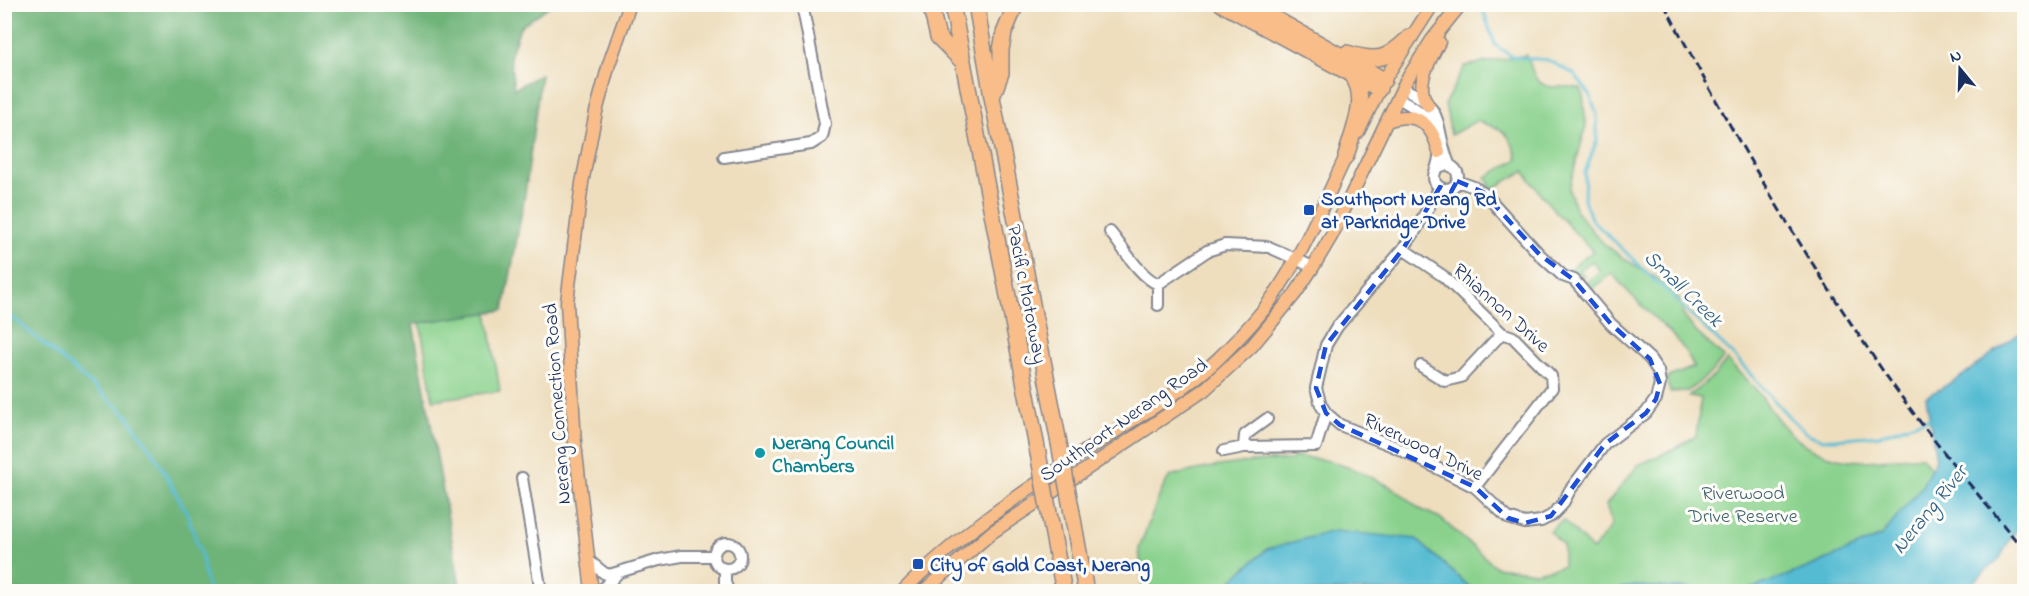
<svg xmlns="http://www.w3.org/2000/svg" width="2029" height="596" font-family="'Indie Flower',sans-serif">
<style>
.green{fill:#89d18c;stroke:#528075;stroke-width:1.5}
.forest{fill:#6eb378;stroke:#44716b;stroke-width:1.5}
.water{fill:#54bbd2;stroke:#387598;stroke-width:1.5}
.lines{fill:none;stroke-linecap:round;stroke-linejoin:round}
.stream{stroke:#54bbd2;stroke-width:3}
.minor-casing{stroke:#84868e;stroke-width:14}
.major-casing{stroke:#84868e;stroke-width:15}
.highway-casing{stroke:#84868e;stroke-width:18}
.minor{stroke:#fff;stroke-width:10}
.major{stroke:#f8bd89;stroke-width:12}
.highway{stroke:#f8bd89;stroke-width:15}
.rail{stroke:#1b2f5e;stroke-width:3;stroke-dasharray:9 4.5;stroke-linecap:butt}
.highway-bridge-casing{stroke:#84868e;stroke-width:18;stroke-linecap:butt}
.highway-bridge{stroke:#f8bd89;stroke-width:15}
.marked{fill:none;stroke:#1d4ed8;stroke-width:4.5;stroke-dasharray:12 8;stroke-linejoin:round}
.transit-dot{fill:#1a4fb4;stroke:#fdfcf7;stroke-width:2}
.culture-dot{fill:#0f9aa8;stroke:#fdfcf7;stroke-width:2}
.labels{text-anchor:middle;stroke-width:6;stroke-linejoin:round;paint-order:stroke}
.transit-label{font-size:20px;font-weight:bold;fill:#164399;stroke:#fdfcf7;text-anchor:start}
.street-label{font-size:20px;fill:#1b2f5e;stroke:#fdfcf7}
.culture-label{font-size:20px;font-weight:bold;fill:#0d838f;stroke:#fdfcf7;text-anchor:start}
.park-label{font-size:20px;fill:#3c606c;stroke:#fdfcf7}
.water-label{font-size:21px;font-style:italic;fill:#2f6087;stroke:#fdfcf7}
</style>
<rect width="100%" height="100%" fill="#fdfcf7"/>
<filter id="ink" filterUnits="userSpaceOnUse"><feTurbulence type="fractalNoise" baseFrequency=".0167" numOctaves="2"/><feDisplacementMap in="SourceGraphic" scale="12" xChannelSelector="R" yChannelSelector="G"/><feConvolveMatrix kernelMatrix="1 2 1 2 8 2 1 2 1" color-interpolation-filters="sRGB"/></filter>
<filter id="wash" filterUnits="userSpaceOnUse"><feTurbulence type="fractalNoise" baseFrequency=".008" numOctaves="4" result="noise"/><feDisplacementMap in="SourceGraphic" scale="24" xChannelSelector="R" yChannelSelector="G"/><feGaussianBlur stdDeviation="1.35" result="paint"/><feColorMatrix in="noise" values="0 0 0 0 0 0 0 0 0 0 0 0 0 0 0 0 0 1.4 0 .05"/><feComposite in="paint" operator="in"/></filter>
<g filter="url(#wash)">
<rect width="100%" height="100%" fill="#eedebe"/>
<path class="green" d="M1526 55C1531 62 1531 71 1536 78 1546 93 1567 83 1581 89L1583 94 1586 126 1569 189 1576 211 1603 243 1626 260 1657 278 1676 294 1680 301 1683 315 1696 332 1724 357 1713 371 1688 391 1670 392 1666 378 1694 367C1683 342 1664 327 1645 309 1633 297 1622 286 1612 273L1589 291 1584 285 1600 271 1592 261 1580 270 1584 276 1579 280 1566 272 1593 251C1568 226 1543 200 1524 171L1492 189 1488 185 1490 183 1486 177 1518 159C1509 130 1503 129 1476 121L1451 135 1445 103 1465 66Z
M487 311 500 391 433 400 420 322Z
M1727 360C1736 370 1747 380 1756 390 1765 401 1772 413 1781 423 1801 448 1830 460 1862 461 1882 461 1901 456 1922 457L1931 468 1922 486 1882 536 1807 568 1746 591 1629 586 1611 592 1474 591 1416 539 1267 549 1220 591H1143L1139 548 1161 492 1169 477C1210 465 1250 461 1292 460L1294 456 1330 461 1361 472 1395 489 1420 509 1440 518 1496 567 1536 572 1563 566V545L1549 531 1563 520 1593 550 1612 525 1606 505 1638 465 1676 448 1696 436 1701 398 1688 396 1715 375Z"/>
<path class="forest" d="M4 5H551L520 27 510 57 514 89 541 74 525 194 504 310 413 324 461 591H5Z"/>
<path class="water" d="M2024 330V520L2010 539 2000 558 1963 591H1611L1629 586 1746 591 1807 568 1882 536 1922 486 1936 459 1926 397 1959 378Z
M1334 531 1416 539 1474 591H1220L1267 549Z"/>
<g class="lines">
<path class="stream" d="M1481 4 1495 45 1513 57 1548 60 1574 74 1590 95 1597 115V140L1585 172 1584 199 1591 219 1733 355 1791 419 1806 433 1823 440 1880 435 1927 419 1932 420
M4 310 127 415 157 459 187 513 202 558 205 577 210 592"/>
</g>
</g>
<g filter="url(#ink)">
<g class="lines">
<defs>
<path id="minor" d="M1403 88C1449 109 1433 129 1450 166
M1398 98C1429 114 1449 136 1435 172
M724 157 811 144 822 137 825 124 802 4
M1434 177a12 12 0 1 1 24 0a12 12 0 1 1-24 0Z
M1440 187 1414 233 1403 249 1337 327 1326 345 1316 388 1321 405 1326 413 1340 425 1393 446 1475 487 1508 518 1525 523 1541 521 1551 516 1562 505 1570 490 1605 444 1646 413 1656 399 1660 384 1658 371 1650 359 1611 324 1574 280 1563 276 1540 255 1486 195 1474 187 1457 181
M1110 232C1122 246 1140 277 1158 284L1207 251 1225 245 1269 247 1313 267
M1403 249 1443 276 1502 333 1513 337 1551 376 1552 388 1475 487
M1158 284V305
M1421 366 1445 381 1461 377 1502 333
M1244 447 1245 435 1267 419
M1224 451 1244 447 1316 446 1326 413
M522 478 541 592
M714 556a13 13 0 1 1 26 0a13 13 0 1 1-26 0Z
M589 561 604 573 609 575 659 560 682 556H713
M725 570V583L729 592
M600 592 617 574"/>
<path id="major" d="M1428 105C1413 86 1430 60 1439 42
M1387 121C1416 110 1432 123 1439 152
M1358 132 1384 80 1433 4
M592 592 575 444 567 302 582 183 596 112 609 64 630 4
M902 592C966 526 1044 479 1119 429 1153 407 1190 386 1219 358 1237 340 1256 321 1270 301 1304 254 1325 199 1350 148
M923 592 991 533 1203 391 1252 346 1295 294 1313 267 1332 235 1406 81 1432 40 1461 4"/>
<path id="highway" d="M930 4 938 37 961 60
M952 4 1038 453
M976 4 992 97 1058 438
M1222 4 1379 89
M1249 4 1384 80
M1347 53C1379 63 1387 59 1410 37
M992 97 1001 73V50L1004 33 1016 4
M1346 156C1352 133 1371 94 1350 74
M1072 513 1086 592
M1051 524 1064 592"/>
</defs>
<use href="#minor" class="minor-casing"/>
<use href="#major" class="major-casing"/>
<use href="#highway" class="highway-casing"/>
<use href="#minor" class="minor"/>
<use href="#major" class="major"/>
<use href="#highway" class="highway"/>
<path class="rail" d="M1664 4C1730 130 1801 251 1881 368 1925 432 1975 491 2024 550"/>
<defs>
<path id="highway-bridge" d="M1058 438 1072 513
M1038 453 1051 524"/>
</defs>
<use href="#highway-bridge" class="highway-bridge-casing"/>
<use href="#highway-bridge" class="highway-bridge"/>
</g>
</g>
<path class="marked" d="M1457 181 1483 192 1540 255 1574 280 1611 324 1650 359 1660 384 1656 399 1646 413 1605 444 1551 516 1525 523 1508 518 1475 487 1340 425 1326 413 1316 388 1326 345 1403 249 1440 187 1451 192Z"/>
<g class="transit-dot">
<rect x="1303" y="204" width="12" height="12" rx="3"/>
<rect x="912" y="558" width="12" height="12" rx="3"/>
</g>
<circle class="culture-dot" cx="760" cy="453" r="6"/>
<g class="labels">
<g class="transit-label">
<text x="1321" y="205">Southport Nerang Rd<tspan x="1321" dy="23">at Parkridge Drive</tspan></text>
<text x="930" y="571">City of Gold Coast, Nerang</text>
</g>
<g class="street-label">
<text transform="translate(1028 294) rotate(79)" y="7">Pacific Motorway</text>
<text transform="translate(1502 307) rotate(42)" y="7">Rhiannon Drive</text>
<text transform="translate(556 404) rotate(-94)" y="7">Nerang Connection Road</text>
<text transform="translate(1123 419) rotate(-35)" y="7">Southport-Nerang Road</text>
<text transform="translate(1424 446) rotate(26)" y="7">Riverwood Drive</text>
</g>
<g class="culture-label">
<text x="772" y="449">Nerang Council<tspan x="772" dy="23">Chambers</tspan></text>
</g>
<g class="park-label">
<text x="1743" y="499">Riverwood<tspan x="1743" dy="23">Drive Reserve</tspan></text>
</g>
<g class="water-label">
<text transform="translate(1684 288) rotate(44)" y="7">Small Creek</text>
<text transform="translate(1929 509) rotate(-51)" y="7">Nerang River</text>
</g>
</g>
<rect width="2029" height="596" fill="none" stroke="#fdfcf7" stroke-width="24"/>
<g transform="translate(1960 69) rotate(341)" stroke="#fdfcf7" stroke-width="4.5" paint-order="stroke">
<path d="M0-4.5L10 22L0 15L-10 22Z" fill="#1b2f5e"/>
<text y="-9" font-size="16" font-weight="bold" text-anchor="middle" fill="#1b2f5e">N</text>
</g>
</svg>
